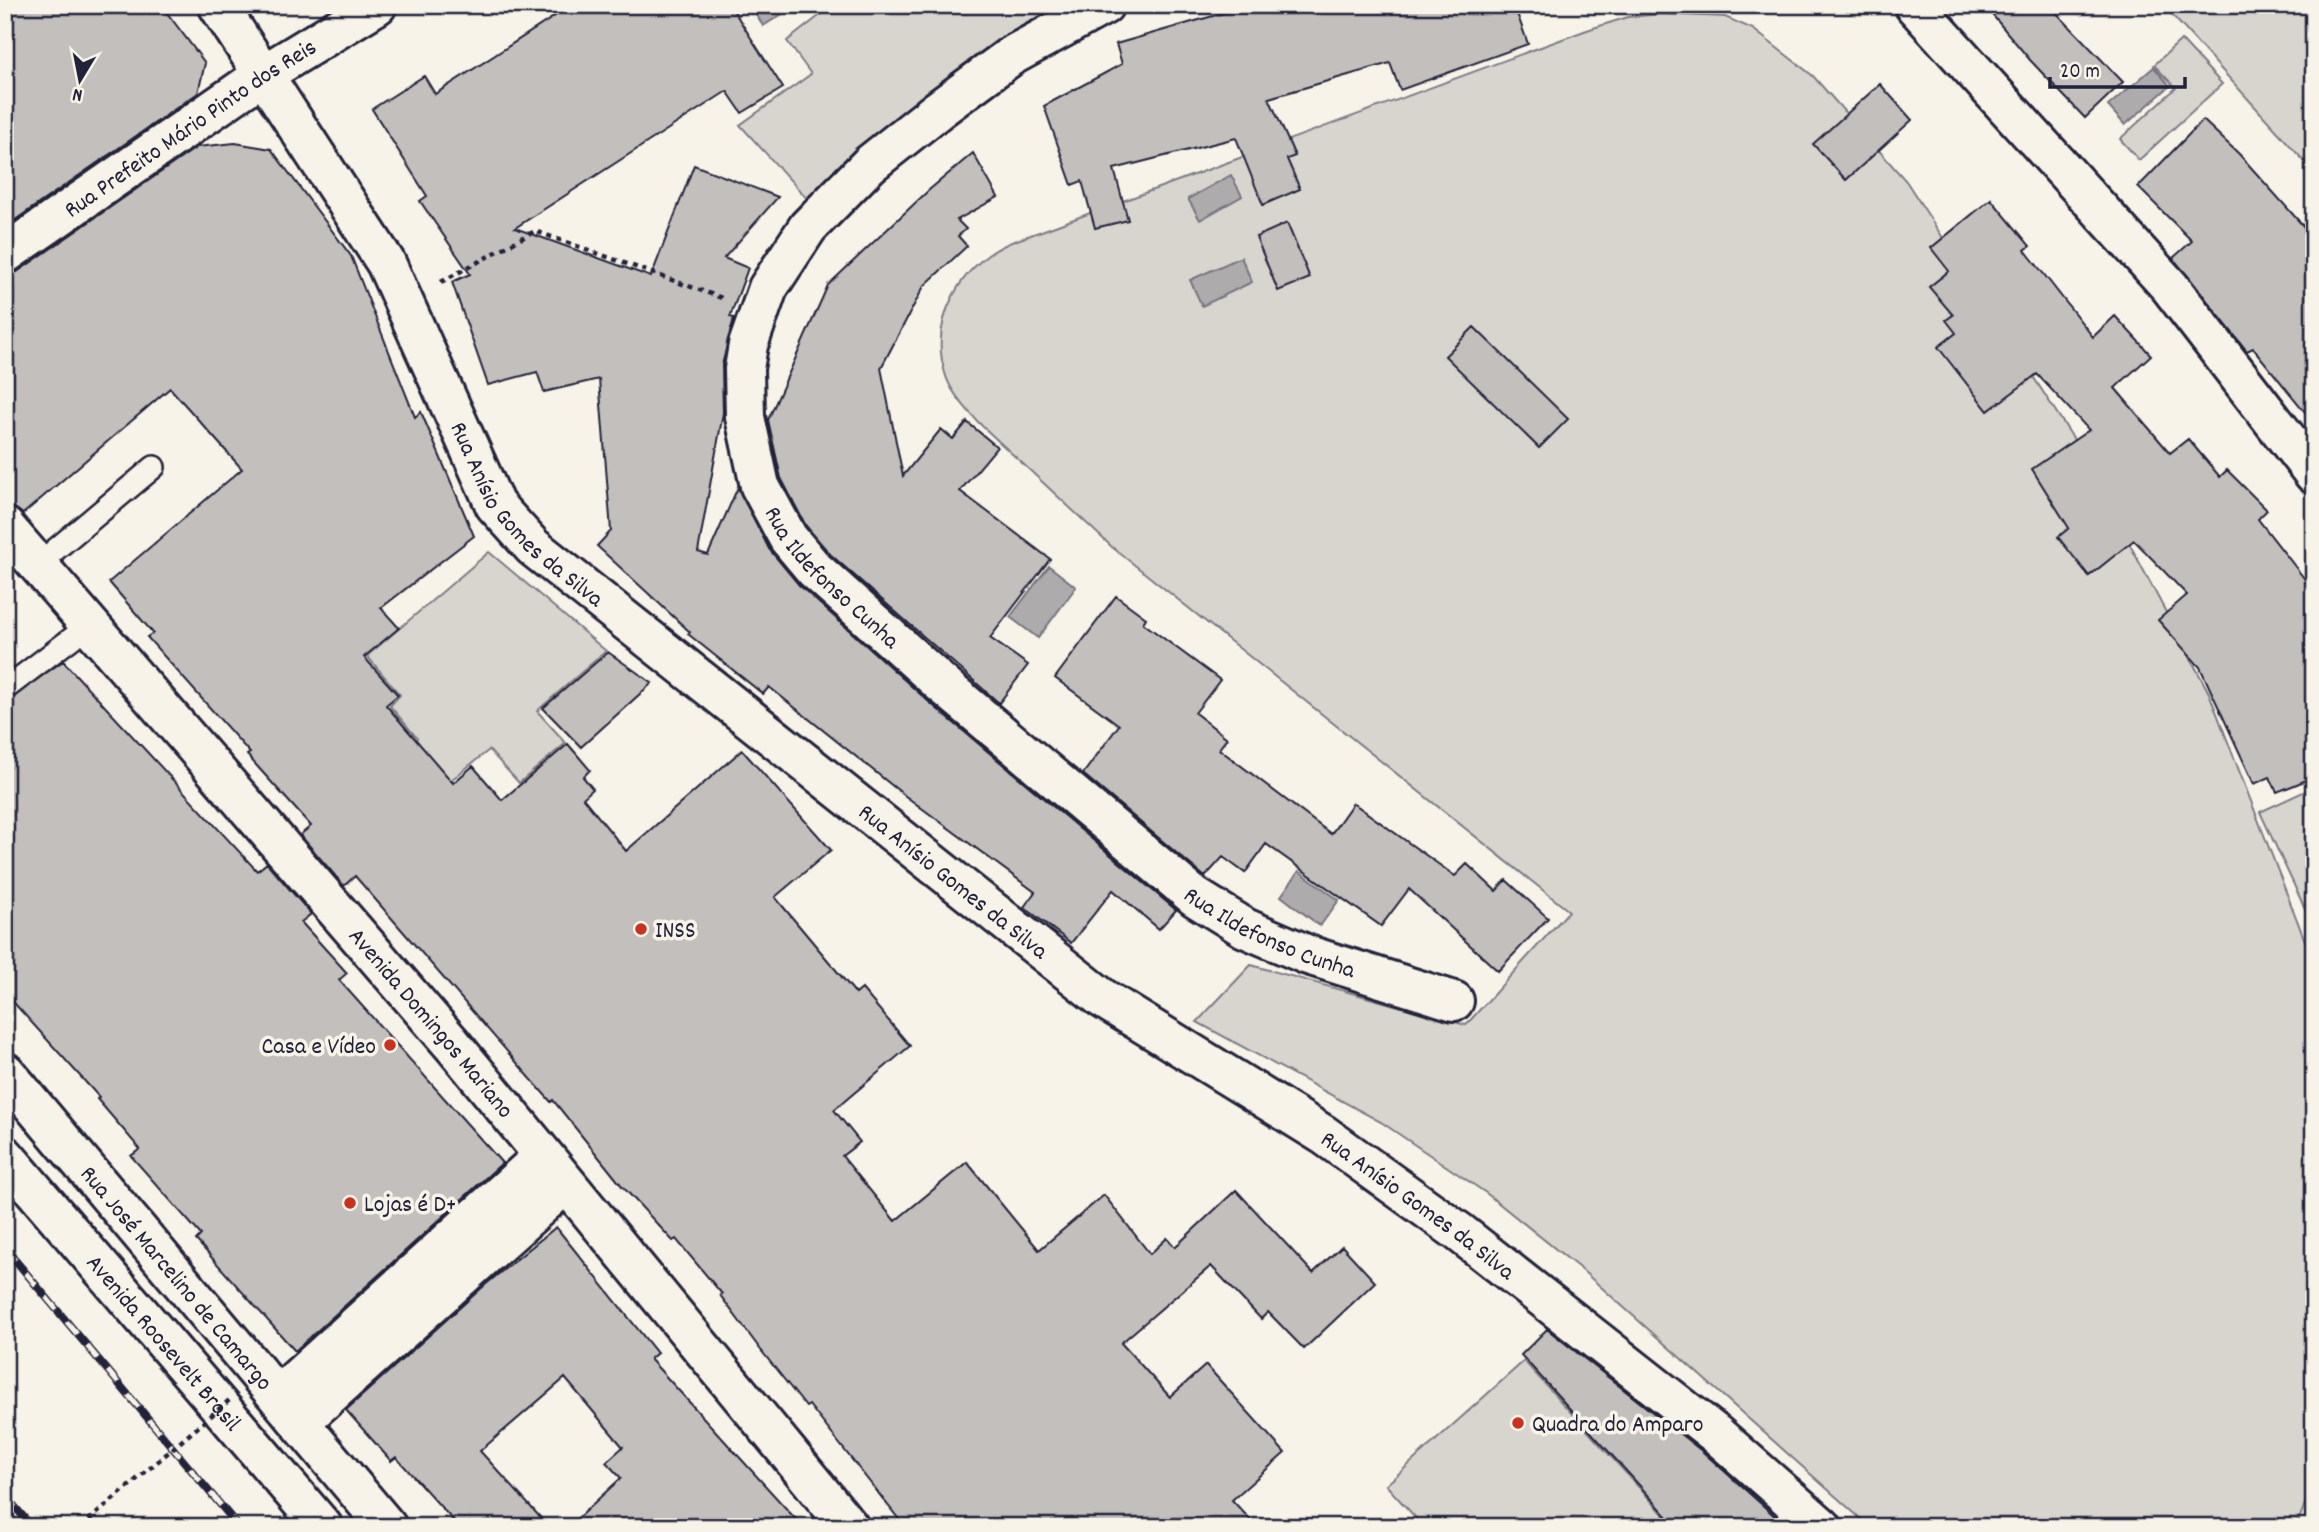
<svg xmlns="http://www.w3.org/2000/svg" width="2319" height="1532" font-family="Dekko,sans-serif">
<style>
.green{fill:#d8d5cf;stroke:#7d7c85;stroke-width:2}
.water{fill:#aeabad;stroke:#76747f;stroke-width:2}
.building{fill:#c2bfbd;stroke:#22223b;stroke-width:2}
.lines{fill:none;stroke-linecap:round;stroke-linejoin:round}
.lane-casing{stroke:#22223b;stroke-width:26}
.street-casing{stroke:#22223b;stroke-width:44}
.secondary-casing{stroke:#22223b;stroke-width:44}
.path{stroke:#22223b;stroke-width:4.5;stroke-dasharray:5 5;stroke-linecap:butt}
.lane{stroke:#f7f3e8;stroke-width:21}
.street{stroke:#f7f3e8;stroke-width:38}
.secondary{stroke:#f7f3e8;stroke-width:38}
.rail-casing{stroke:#22223b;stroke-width:8}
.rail{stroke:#f7f3e8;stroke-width:5;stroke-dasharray:16;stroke-linecap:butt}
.path-bridge{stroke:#22223b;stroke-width:4.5;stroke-dasharray:5 5;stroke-linecap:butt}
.poi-dot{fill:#c8321e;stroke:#f7f3e8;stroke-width:2.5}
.labels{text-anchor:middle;stroke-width:7;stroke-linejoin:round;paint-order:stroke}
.street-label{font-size:24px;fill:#22223b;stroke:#f7f3e8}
.poi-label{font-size:24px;fill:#22223b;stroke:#f7f3e8;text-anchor:start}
</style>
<rect width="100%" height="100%" fill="#f7f3e8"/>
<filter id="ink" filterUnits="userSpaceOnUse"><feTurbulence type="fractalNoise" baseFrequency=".0143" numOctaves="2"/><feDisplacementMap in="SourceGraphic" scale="14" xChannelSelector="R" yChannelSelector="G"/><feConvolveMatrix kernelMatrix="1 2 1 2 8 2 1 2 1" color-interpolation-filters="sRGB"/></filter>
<g filter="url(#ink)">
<path class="green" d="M819 5H1073L811 203 740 125 811 74 787 41 823 13Z
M2163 5H2314V172Z
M1661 14 1725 17 1753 29 1813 76 1906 181 2073 438 2209 693 2314 964V1481L2296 1527H1870L1583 1271 1486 1193 1381 1122 1197 1022 1251 965 1466 1025 1569 911 1112 547 978 422C966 408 950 392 945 373 929 320 961 264 1009 243L1587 30 1628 17Z
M2181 40 2222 84 2139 160 2120 139 2176 88 2154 65Z
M489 552 606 651 537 711 566 743 519 783 489 750 446 784 408 747 417 738 390 706 400 695 367 656Z
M2314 787V928L2260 812Z
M1524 1361 1675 1527H1424L1386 1485Z"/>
<path class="water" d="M751 5H795V6L763 26Z
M2154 67 2170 86 2125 125 2108 106Z
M1231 175 1242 196 1200 220 1188 199Z
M1241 257 1252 282 1202 306 1190 280Z
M1049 566 1076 587 1038 638 1010 617Z
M1299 871 1339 900 1320 926 1281 896Z"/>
<path class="building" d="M5 5H161L205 63 198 93 5 227Z
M572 5H730L783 88 742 113 727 91 515 228 651 277 694 165 778 197 724 258 748 268 730 317 734 318 722 365 723 413 698 552 708 555 738 487 769 549 799 585 929 702 1176 910 1159 929 1113 890 1071 943 1024 907 1035 892 904 795 769 687 763 694 688 634 690 632 597 546 611 531 599 379 544 392 537 372 488 385 452 282 470 274 420 201 427 196 372 109 424 76 435 94Z
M1251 5H1514L1528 44 1400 90 1390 63 1269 98 1295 156 1287 159 1300 189 1263 205 1236 138 1114 169 1128 220 1095 228 1082 181 1072 185 1044 106 1122 64 1116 44Z
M1984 5H2049L2123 82 2085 118 2030 60Z
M1880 84 1912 120 1846 180 1813 144Z
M2203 120 2239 154 2314 238V423L2253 348 2247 351 2173 258 2192 241 2138 187Z
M235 143 271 149 351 256 415 417 421 412 474 536 381 608 399 628 364 657 398 695 386 705 453 783 473 766 502 800 568 744 590 770 583 777 593 789 583 798 626 851 742 750 831 850 775 897 856 994 862 989 910 1046 834 1110 860 1142 842 1156 895 1221 967 1162 1039 1250 1104 1195 1150 1254 1167 1238 1175 1247 1236 1190 1313 1273 1342 1246 1375 1282 1304 1349 1268 1312 1261 1319 1211 1266 1121 1343 1170 1397 1206 1365 1285 1453 1232 1500 1257 1527H905L809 1405 806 1407 760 1349 720 1295 722 1294 676 1239 673 1241 622 1186 553 1100 551 1102 355 876 344 886 300 835 311 826 247 755 250 753 147 637 153 633 109 582 242 469 170 388 23 514 13 507 5 506V276L17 272 197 147Z
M973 153 998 197 957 220 966 229 958 236 967 246 924 286 881 368 903 476 941 429 953 439 967 422 997 447 960 491 1050 559 990 638 1028 665 999 703 830 554 806 526 781 478 768 420 828 285 929 190Z
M1991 199 2030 246 2025 250 2093 337 2115 316 2151 355 2115 388 2170 453 2188 439 2220 477 2227 470 2267 510 2258 519 2314 591V777L2277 792 2270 777 2254 784 2200 667 2158 620 2187 595 2134 540 2089 576 2058 537 2069 528 2032 469 2089 430 2037 374 1988 411 1938 347 1956 333 1946 320 1953 315 1929 287 1949 271 1931 248Z
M1287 223 1310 278 1278 291 1256 237Z
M1474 327 1568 419 1539 448 1445 356Z
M1116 596 1146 618 1143 623 1220 680 1195 713 1227 738 1219 749 1331 834 1353 803 1455 876 1467 864 1496 891 1506 880 1548 918 1498 971 1409 889 1381 926 1266 844 1245 873 1223 857 1205 877 1083 774 1119 725 1055 678Z
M608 652 652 683 581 747 543 708Z
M63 661 257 871 267 863 311 914 301 922 347 973 339 980 502 1163 295 1351 196 1240 201 1235 131 1156 140 1149 97 1099 99 1097 5 993V702Z
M556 1227 657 1353 650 1359 803 1527H568L621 1478 606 1462 623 1447 565 1378 480 1451 549 1527H459L396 1457 391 1461 346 1410 485 1285Z
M1547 1329 1703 1452 1787 1527H1677L1521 1355Z"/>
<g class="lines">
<defs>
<path id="lane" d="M37 565 154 467
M5 689 88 626"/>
<g id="street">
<path id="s1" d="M1104 5 1011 56 938 110 870 164 808 227 768 288 748 345 744 369 745 417 760 486 788 538 814 569 943 685 1195 897 1245 928 1308 955 1454 1001"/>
<path d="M1914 5 2170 287 2314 474"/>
<path id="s2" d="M5 254 264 74 377 5"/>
</g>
<g id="secondary">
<path id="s3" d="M218 5 386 263 495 505 533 547 1102 998 1324 1135 1459 1232 1717 1435 1822 1527"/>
<path id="s4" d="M5 527 452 1044 849 1527"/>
<path id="s5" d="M5 1072 387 1527"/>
<path id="s6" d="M5 1156 323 1527"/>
<path d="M279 1395 542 1157"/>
<path d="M301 1421 564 1185"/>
</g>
</defs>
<use href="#lane" class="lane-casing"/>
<use href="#street" class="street-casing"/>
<use href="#secondary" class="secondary-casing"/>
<path class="path" d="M441 282 535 231 722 298"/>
<use href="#lane" class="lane"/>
<use href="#street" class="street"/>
<use href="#secondary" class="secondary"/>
<defs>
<path id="rail" d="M5 1248 239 1527
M5 1495 32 1527"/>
</defs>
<use href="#rail" class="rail-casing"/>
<use href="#rail" class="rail"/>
<path class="path-bridge" d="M81 1527 233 1397"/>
</g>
</g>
<g class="poi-dot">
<circle cx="641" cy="929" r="7"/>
<circle cx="390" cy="1045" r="7"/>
<circle cx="350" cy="1203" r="7"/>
<circle cx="1518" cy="1423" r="7"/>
</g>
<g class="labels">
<g class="street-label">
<text dy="8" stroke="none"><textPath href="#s2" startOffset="224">Rua Prefeito Mário Pinto dos Reis</textPath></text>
<text dy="8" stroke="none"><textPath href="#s3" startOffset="600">Rua Anísio Gomes da Silva</textPath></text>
<text dy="8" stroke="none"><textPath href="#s1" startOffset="766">Rua Ildefonso Cunha</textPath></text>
<text dy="8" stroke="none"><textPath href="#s3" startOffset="1167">Rua Anísio Gomes da Silva</textPath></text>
<text dy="8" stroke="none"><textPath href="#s1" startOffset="1334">Rua Ildefonso Cunha</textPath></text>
<text dy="8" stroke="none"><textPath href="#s4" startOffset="654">Avenida Domingos Mariano</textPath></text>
<text dy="8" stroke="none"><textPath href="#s3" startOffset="1734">Rua Anísio Gomes da Silva</textPath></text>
<text dy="8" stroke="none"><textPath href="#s5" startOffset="268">Rua José Marcelino de Camargo</textPath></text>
<text dy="8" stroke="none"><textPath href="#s6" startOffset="245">Avenida Roosevelt Brasil</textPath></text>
</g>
<g class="poi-label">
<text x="655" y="937">INSS</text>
<text x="376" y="1053" text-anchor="end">Casa e Vídeo</text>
<text x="364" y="1211">Lojas é D+</text>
<text x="1532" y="1431">Quadra do Amparo</text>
</g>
</g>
<rect width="2319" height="1532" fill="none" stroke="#f7f3e8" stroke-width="28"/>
<rect x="14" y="14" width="2291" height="1504" fill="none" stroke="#22223b" stroke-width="2.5" filter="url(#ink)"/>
<g transform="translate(80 80) rotate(190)" stroke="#f7f3e8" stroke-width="5" paint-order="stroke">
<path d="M0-5L12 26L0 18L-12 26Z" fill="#22223b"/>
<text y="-10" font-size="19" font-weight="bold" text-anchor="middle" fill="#22223b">N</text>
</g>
<path d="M2050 77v10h135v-10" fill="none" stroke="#22223b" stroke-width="3.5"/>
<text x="2060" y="77" font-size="21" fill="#22223b" stroke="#f7f3e8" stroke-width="5" paint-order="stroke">20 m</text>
</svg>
